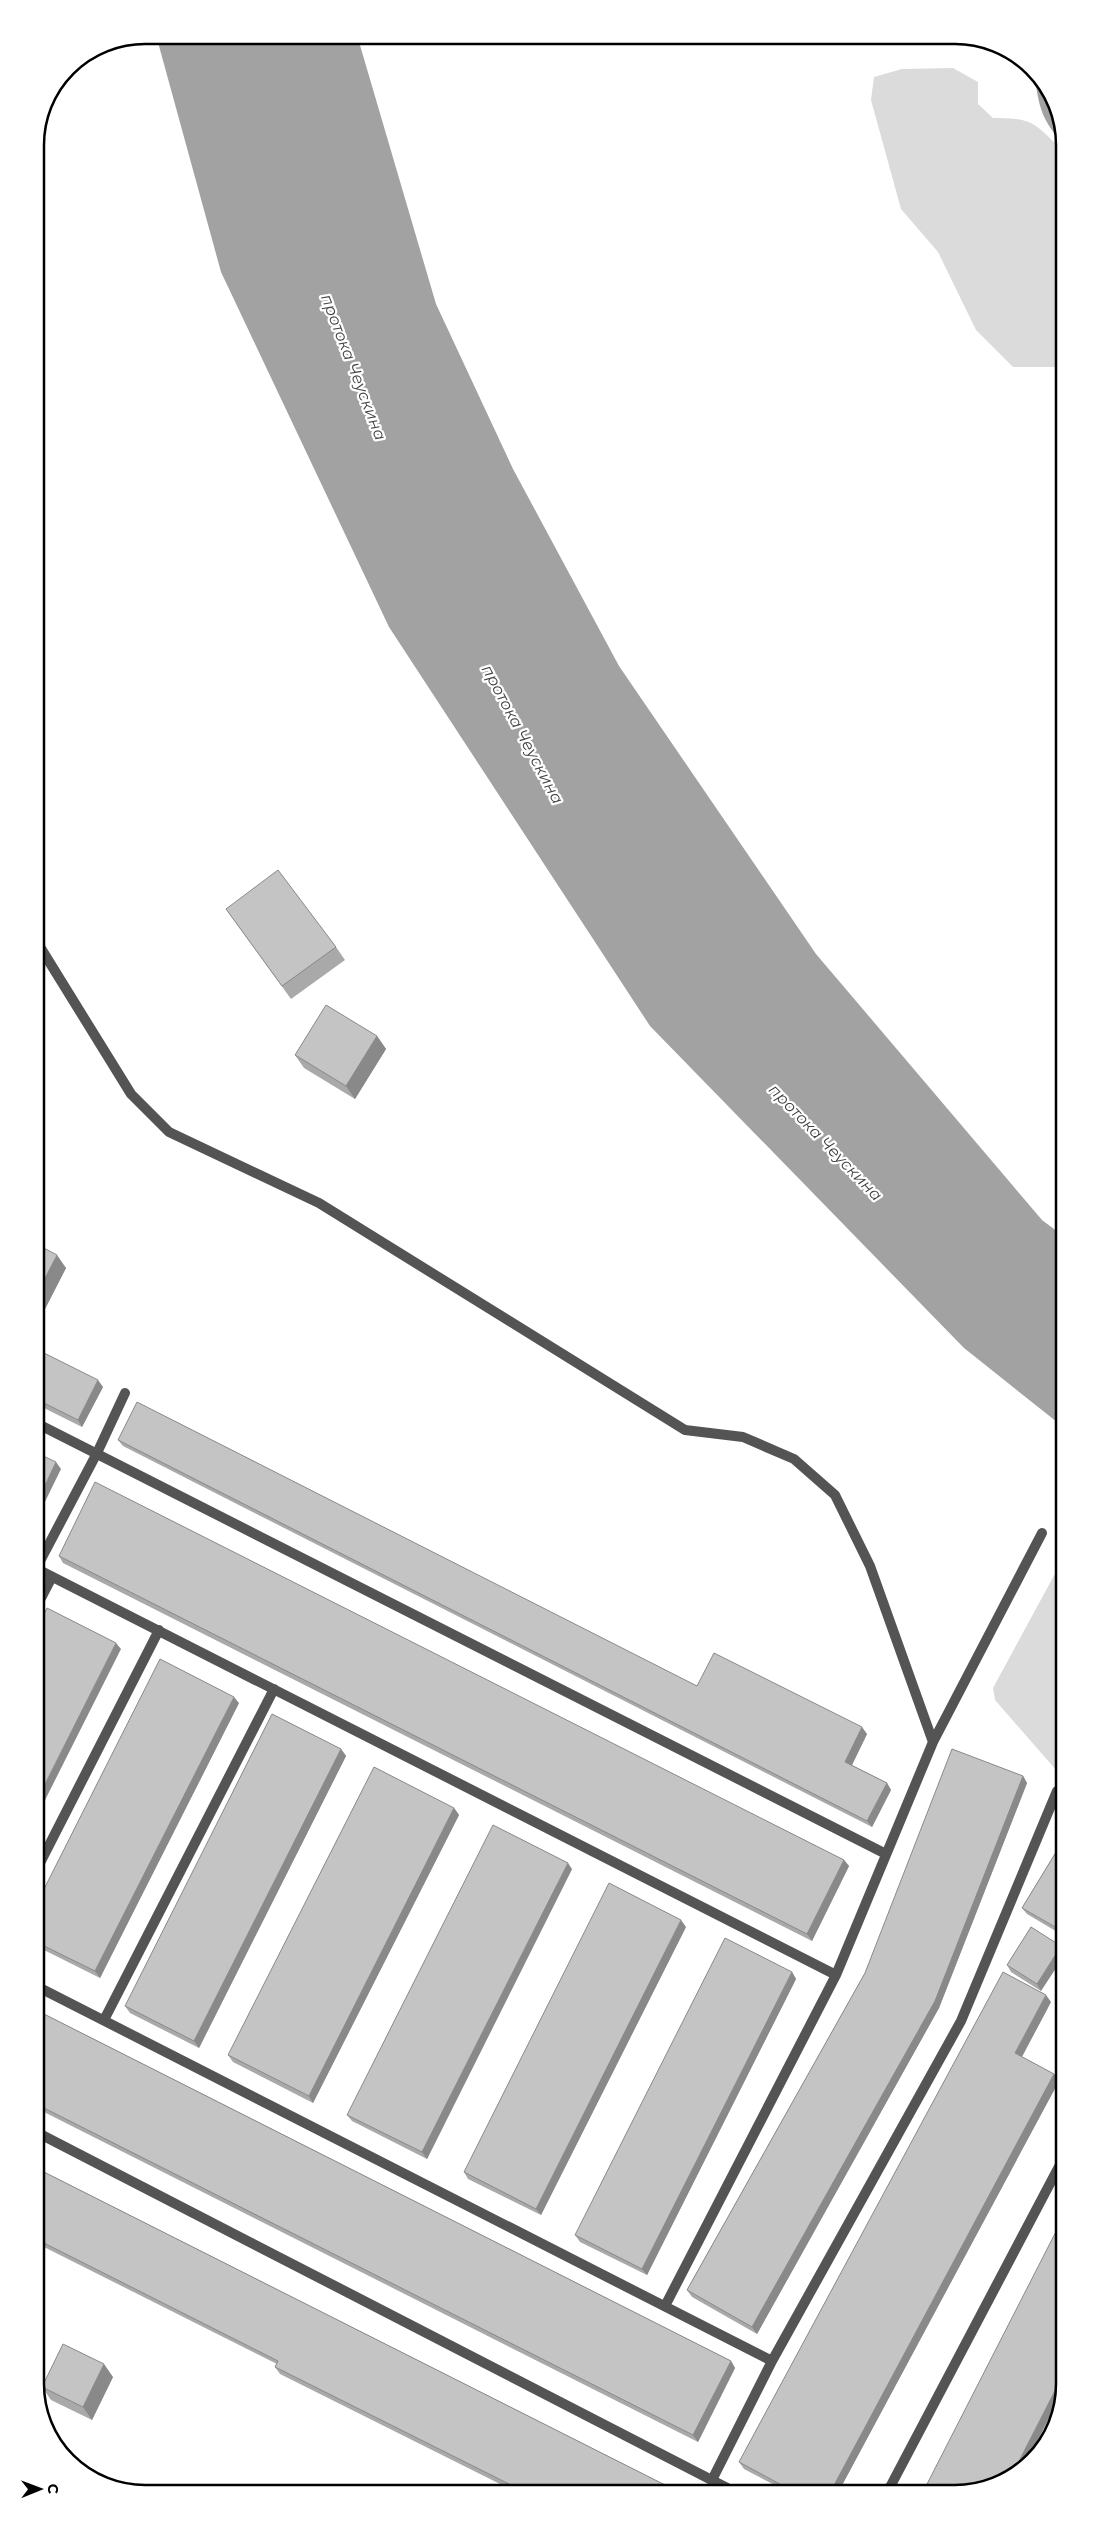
<svg xmlns="http://www.w3.org/2000/svg" width="1100" height="2529" font-family="Montserrat,sans-serif">
<style>
.green{fill:#dbdbdb}
.water{fill:#a2a2a2}
.lines{fill:none;stroke-linecap:round;stroke-linejoin:round}
.lane{stroke:#545454;stroke-width:10}
.wall{fill:#a9a9a9}
.shaded-wall{fill:#898989}
.building{fill:#c4c4c4;stroke:#898989}
.labels{text-anchor:middle;stroke-width:4.5;stroke-linejoin:round;paint-order:stroke}
.water-label{font-size:16px;font-style:italic;fill:#434343;stroke:#fff}
.rim{fill:none;stroke:#000;stroke-width:2.5}
</style>
<rect width="100%" height="100%" fill="#fff"/>
<path class="green" d="M953 68 978 82V104L993 118C1030 118 1033 121 1059 147L1058 367H1013L976 330 938 252 901 209 871 100 874 77 902 69Z
M1063 1559V1778L995 1700 993 1688Z"/>
<path class="water" d="M156 35H357L436 304 513 469 619 666 816 954 1042 1220 1062 1235V1426L964 1348 650 1026 389 627 221 272Z
M1035 76 1059 109V139C1041 118 1038 103 1035 76Z"/>
<g class="lines">
<path class="lane" d="M37 942 131 1094 169 1132 319 1203 685 1430 743 1437 794 1459 835 1495 870 1566 933 1742
M38 1424 886 1854
M39 1563 97 1453 125 1393
M39 1570 836 1975
M39 1602 52 1577
M40 1863 159 1630
M40 1988 772 2361
M104 2020 274 1689
M40 2134 731 2490
M665 2306 836 1975 933 1742 1042 1533
M712 2480 772 2361 961 2021 1057 1791
M889 2489 1064 2157"/>
</g>
<path class="wall" d="M226 909 336 947 345 960 291 999Z
M377 1036 386 1049 355 1099 304 1068 295 1055Z
M38 1245 66 1268 45 1309 38 1306Z
M38 1350 103 1387 82 1427 38 1405Z
M118 1440 697 1686 867 1734 852 1765 887 1783 891 1790 872 1827 123 1446Z
M59 1556 844 1860 849 1866 812 1941 63 1563Z
M239 1703 100 1978 42 1949 40 1946V1938L43 1933 40 1931V1897Z
M341 1749 346 1756 199 2048 130 2013 125 2006Z
M1023 1776 1027 1783 939 2008 757 2334 692 2297 687 2290 865 1973Z
M454 1808 459 1815 313 2103 233 2062 228 2055Z
M1064 1839V1936L1027 1914 1022 1908Z
M572 1869 427 2159 352 2121 347 2115Z
M686 1927 541 2215 468 2179 464 2172Z
M1031 1927 1041 1991 1011 1972 1007 1965Z
M792 1972 796 1979 647 2275 580 2242 575 2235Z
M1051 2002 1022 2057 1054 2074 1059 2081 840 2489H782L744 2469 739 2462Z
M40 2012 731 2361 735 2368 698 2442 40 2110Z
M40 2170 675 2490 514 2491 280 2374 275 2367 277 2364 40 2245Z
M113 2377 92 2420 51 2400 42 2387Z"/>
<path class="shaded-wall" d="M377 1036 386 1049 355 1099 346 1086Z
M57 1255 66 1268 45 1309 38 1299V1292Z
M98 1380 103 1387 82 1427 78 1420Z
M56 1462 61 1469 39 1514V1498Z
M116 1643 121 1649 39 1812V1796Z
M234 1697 239 1703 100 1978 95 1971Z
M862 1727 867 1734 850 1769 845 1762Z
M341 1749 346 1756 199 2048 194 2041Z
M1023 1776 1027 1783 939 2008 757 2334 752 2327Z
M887 1783 891 1790 872 1827 867 1821Z
M454 1808 459 1815 313 2103 309 2096Z
M844 1860 849 1866 812 1941 807 1934Z
M568 1863 572 1869 427 2159 422 2152Z
M681 1920 686 1927 541 2215 536 2209Z
M1061 1946 1064 1950V1956L1041 1991 1037 1984Z
M792 1972 796 1979 647 2275 642 2269Z
M1046 1995 1051 2002 1020 2060 1015 2053Z
M1054 2074 1059 2081 840 2489H832Z
M731 2361 735 2368 698 2442 693 2435Z
M104 2364 113 2377 92 2420 83 2407Z
M1065 2371V2384L1062 2392 1027 2462 1014 2471Z"/>
<path class="building" d="M278 870 336 947 282 986 226 909Z
M326 1005 377 1036 346 1086 295 1055Z
M38 1245 57 1255 38 1292Z
M38 1350 98 1380 78 1420 38 1400Z
M137 1402 697 1686 714 1653 862 1727 845 1762 887 1783 867 1821 118 1440Z
M39 1454 56 1462 39 1498Z
M95 1482 844 1860 807 1934 59 1556Z
M47 1608 116 1643 39 1796V1624Z
M160 1659 234 1697 95 1971 40 1944V1938L44 1929 40 1927V1897Z
M272 1714 341 1749 194 2041 125 2006Z
M952 1749 1023 1776 935 2001 752 2327 687 2290 865 1973Z
M374 1767 454 1808 309 2096 228 2055Z
M493 1825 568 1863 422 2152 347 2115Z
M1064 1839V1932L1022 1908Z
M609 1883 681 1920 536 2209 464 2172Z
M1031 1927 1061 1946 1037 1984 1007 1965Z
M725 1938 792 1972 642 2269 575 2235Z
M1003 1972 1046 1995 1015 2053 1054 2074 832 2489H789L739 2462Z
M40 2012 731 2361 693 2435 40 2106Z
M40 2170 675 2490 523 2491 275 2367 278 2361 40 2241Z
M1065 2214V2371L1014 2471 991 2488H925Z
M63 2344 104 2364 83 2407 42 2387Z"/>
<g class="labels">
<g class="water-label">
<text transform="translate(354 367) rotate(69)" y="6">протока Чеускина</text>
<text transform="translate(523 734) rotate(62)" y="6">протока Чеускина</text>
<text transform="translate(826 1142) rotate(46)" y="6">протока Чеускина</text>
</g>
</g>
<path d="M0 0H1100V2529H0ZM145 44H955A101 101 0 0 1 1056 145V2384A101 101 0 0 1 955 2485H145A101 101 0 0 1 44 2384V145A101 101 0 0 1 145 44Z" fill="#fff" fill-rule="evenodd"/>
<path class="rim" d="M145 44H955A101 101 0 0 1 1056 145V2384A101 101 0 0 1 955 2485H145A101 101 0 0 1 44 2384V145A101 101 0 0 1 145 44Z"/>
<g transform="translate(40 2489) rotate(89)" stroke="#ffffff" stroke-width="4" paint-order="stroke">
<path d="M0-4L9 19L0 12L-9 19Z" fill="#000000"/>
<text y="-8" font-size="14" font-weight="bold" text-anchor="middle" fill="#000000">С</text>
</g>
</svg>
